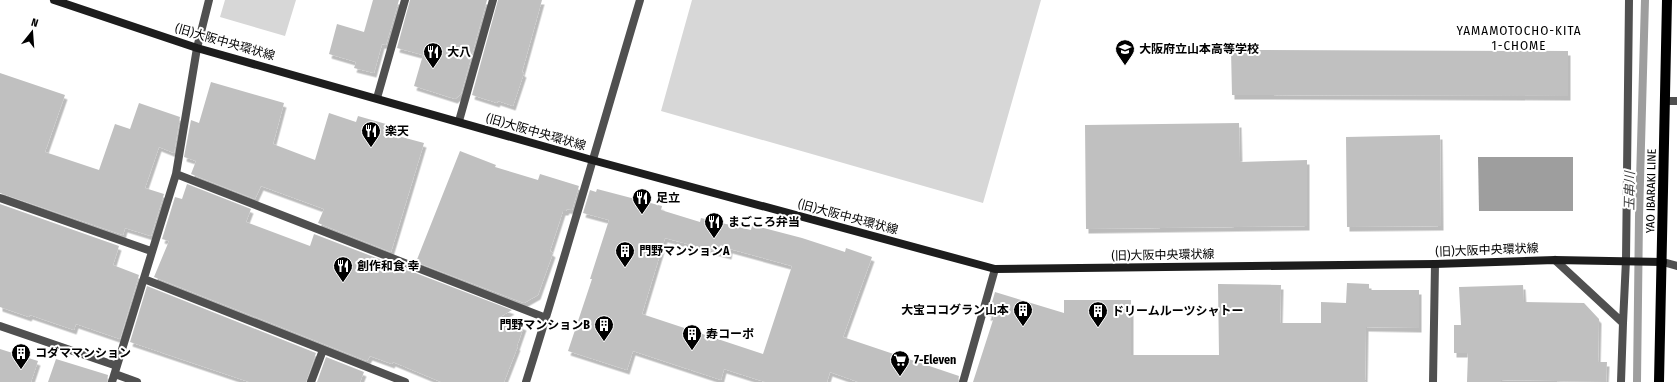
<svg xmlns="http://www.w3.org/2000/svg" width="1677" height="382" font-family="'Fira Sans Condensed','Noto Sans JP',sans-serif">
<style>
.green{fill:#d7d7d7}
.water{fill:#9e9e9e}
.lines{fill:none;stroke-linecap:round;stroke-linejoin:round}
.stream{stroke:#9e9e9e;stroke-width:8}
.building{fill:#c0c0c0;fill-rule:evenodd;filter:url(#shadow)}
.street{stroke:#505050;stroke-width:8}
.secondary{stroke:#1d1d1d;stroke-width:8}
.primary{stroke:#000;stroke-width:10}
.labels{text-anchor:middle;stroke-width:4;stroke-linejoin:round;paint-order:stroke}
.street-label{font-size:12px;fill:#000;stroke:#fff}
.poi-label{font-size:12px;font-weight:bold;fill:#000;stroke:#fff;text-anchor:start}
.neighbourhood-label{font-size:13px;letter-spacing:1px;fill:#000;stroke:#fff}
.water-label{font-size:13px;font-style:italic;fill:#3f3f3f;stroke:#fff}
</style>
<defs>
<filter id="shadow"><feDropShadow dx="2.5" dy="4.5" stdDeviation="0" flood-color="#0004"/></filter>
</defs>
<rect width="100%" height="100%" fill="#fff"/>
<path class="green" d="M225 0H296L285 36 220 17Z
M692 0H1041L983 203 661 111Z"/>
<path class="water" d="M1478 157H1573V211H1479Z"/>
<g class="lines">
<path class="stream" d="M1637 382 1639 217 1645 0"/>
</g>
<path class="building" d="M373 0H399L386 45 382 44 374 73 354 68 356 62 329 54 337 24 364 32Z
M410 0H487L461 94 455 99 414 86 423 55 397 48Z
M498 0H542L522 72 524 73 513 106 498 101 497 103 472 95Z
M1231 50 1568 51V96L1232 95Z
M0 73 65 95 45 152 99 170 115 124 130 129 139 103 180 117 174 153 159 147 145 188 164 194 151 236 125 228 123 235 0 193Z
M211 82 284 103 273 144 315 160 329 113 356 122 358 116 400 128 398 136 424 143 391 252 318 223 324 209 261 186 255 199 191 174 196 161 184 157 191 120 199 123Z
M1239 123 1240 162 1307 160V226L1086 229 1085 125Z
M1440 135 1441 226 1347 227 1346 137Z
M460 151 496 165 495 167 538 180 540 174 579 186 572 210 567 209 566 211H563L550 251 553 253 538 295 524 303 416 262Z
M187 184 251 209 246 222 310 246 314 234 512 310 500 317 524 326 517 346H518L504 382H441L393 362 392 364 370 356 367 361 154 277 169 241 162 239 175 197 182 199Z
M597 189 662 206 661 210 700 222 701 218 751 230 752 225 802 238 845 252 846 248 872 257 843 337 959 376 958 382H858L830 372 827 382H765L724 369 721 380 633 351 627 370 568 351 592 279H590L609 220 583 213 590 190 596 192ZM665 238 729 255 730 249 792 266 763 354 642 314Z
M0 204 119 246 113 265 139 275 120 339 76 324 74 330 30 315 29 317 0 307Z
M1347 283 1369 284V290H1419V328L1366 327 1365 382H973L994 317 988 316 995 292 1064 313V300H1131V355H1219L1218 284 1281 285 1280 323H1321V302L1346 303Z
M1523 285 1524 302 1584 303 1599 319 1598 362H1607L1606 382 1501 380V382H1467L1468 353H1454V325H1461L1459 287Z
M147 286 316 353 306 382H249L130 342Z
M0 349 38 361 31 382H0Z
M326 357 364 372 360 382H317Z
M56 359 108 375 107 382H48Z"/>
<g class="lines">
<path class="street" d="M377 98 405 0
M1666 101H1677
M459 121 493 0
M176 174 546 318
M0 198 151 251
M1555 260 1623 323 1621 382
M1663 262 1677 266
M144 279 405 382
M1623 323 1626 260 1629 0
M0 326 117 366
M115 374 137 382
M112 382 176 174 197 48 209 0
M311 382 323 350
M526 382C566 255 602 127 640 0
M963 382 995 269
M1433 382 1435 264"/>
<path class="secondary" d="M54 0 197 48 592 160 995 269 1435 264 1555 260 1663 262"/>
<path class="primary" d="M1659 382 1667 0"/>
</g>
<defs>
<symbol id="school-pin" viewBox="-11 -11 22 30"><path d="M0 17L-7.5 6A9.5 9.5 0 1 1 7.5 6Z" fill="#000" stroke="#fff"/><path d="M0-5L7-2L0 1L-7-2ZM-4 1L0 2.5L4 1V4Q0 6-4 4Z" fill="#fff"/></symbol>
<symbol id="restaurant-pin" viewBox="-11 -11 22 30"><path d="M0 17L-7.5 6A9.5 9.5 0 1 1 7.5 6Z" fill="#000" stroke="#fff"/><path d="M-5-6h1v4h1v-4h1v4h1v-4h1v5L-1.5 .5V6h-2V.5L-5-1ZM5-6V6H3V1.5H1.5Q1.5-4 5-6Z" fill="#fff"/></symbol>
<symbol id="building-pin" viewBox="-11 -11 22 30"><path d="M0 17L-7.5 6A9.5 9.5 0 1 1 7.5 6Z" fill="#000" stroke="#fff"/><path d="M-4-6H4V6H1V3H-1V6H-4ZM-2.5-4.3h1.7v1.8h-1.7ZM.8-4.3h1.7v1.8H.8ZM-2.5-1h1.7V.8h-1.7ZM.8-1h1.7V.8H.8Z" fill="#fff"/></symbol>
<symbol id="supermarket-pin" viewBox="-11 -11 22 30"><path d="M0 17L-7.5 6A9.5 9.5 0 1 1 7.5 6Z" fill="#000" stroke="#fff"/><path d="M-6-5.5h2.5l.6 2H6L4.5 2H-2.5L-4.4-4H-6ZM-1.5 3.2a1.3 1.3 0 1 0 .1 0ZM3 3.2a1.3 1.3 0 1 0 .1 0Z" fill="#fff"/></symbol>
</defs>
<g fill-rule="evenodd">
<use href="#school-pin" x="1114" y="38" width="22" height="30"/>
<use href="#restaurant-pin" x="422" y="41" width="22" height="30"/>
<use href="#restaurant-pin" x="360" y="120" width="22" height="30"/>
<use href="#restaurant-pin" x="631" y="187" width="22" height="30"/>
<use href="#restaurant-pin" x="703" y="211" width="22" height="30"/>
<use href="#building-pin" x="614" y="240" width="22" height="30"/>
<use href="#restaurant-pin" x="332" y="255" width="22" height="30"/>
<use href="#building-pin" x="1012" y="299" width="22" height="30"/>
<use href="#building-pin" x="1087" y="300" width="22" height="30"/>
<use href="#building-pin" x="593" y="314" width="22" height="30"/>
<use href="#building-pin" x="681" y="323" width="22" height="30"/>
<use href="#building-pin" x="10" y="342" width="22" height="30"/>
<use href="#supermarket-pin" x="889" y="349" width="22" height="30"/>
</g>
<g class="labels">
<g class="street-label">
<text transform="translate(225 42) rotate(16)" y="4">(旧)大阪中央環状線</text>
<text transform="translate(536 132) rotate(16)" y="4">(旧)大阪中央環状線</text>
<text transform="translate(1651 191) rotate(-89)" y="4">YAO IBARAKI LINE</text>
<text transform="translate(848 217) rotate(15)" y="4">(旧)大阪中央環状線</text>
<text transform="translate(1487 250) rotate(-2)" y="4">(旧)大阪中央環状線</text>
<text transform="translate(1163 255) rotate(-1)" y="4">(旧)大阪中央環状線</text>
</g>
<g class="poi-label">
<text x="1139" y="53">大阪府立山本高等学校</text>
<text x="447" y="56">大八</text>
<text x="385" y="135">楽天</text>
<text x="656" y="202">足立</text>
<text x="728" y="226">まごころ弁当</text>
<text x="639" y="255">門野マンションA</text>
<text x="357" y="270">創作和食 幸</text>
<text x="1009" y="314" text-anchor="end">大宝ココグラン山本</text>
<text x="1112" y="315">ドリームルーツシャトー</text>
<text x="590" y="329" text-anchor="end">門野マンションB</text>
<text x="706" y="338">寿コーポ</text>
<text x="35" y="357">コダママンション</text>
<text x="914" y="364">7-Eleven</text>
</g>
<g class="neighbourhood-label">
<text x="1519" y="35">YAMAMOTOCHO-KITA<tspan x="1519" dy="15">1-CHOME</tspan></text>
</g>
<g class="water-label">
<text transform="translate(1629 191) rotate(-89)" y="5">玉串川</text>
</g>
</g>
<g transform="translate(32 32) rotate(17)" stroke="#ffffff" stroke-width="3" paint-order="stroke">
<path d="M0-3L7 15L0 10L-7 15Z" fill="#000000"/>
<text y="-6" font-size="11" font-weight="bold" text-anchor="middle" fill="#000000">N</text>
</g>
</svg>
